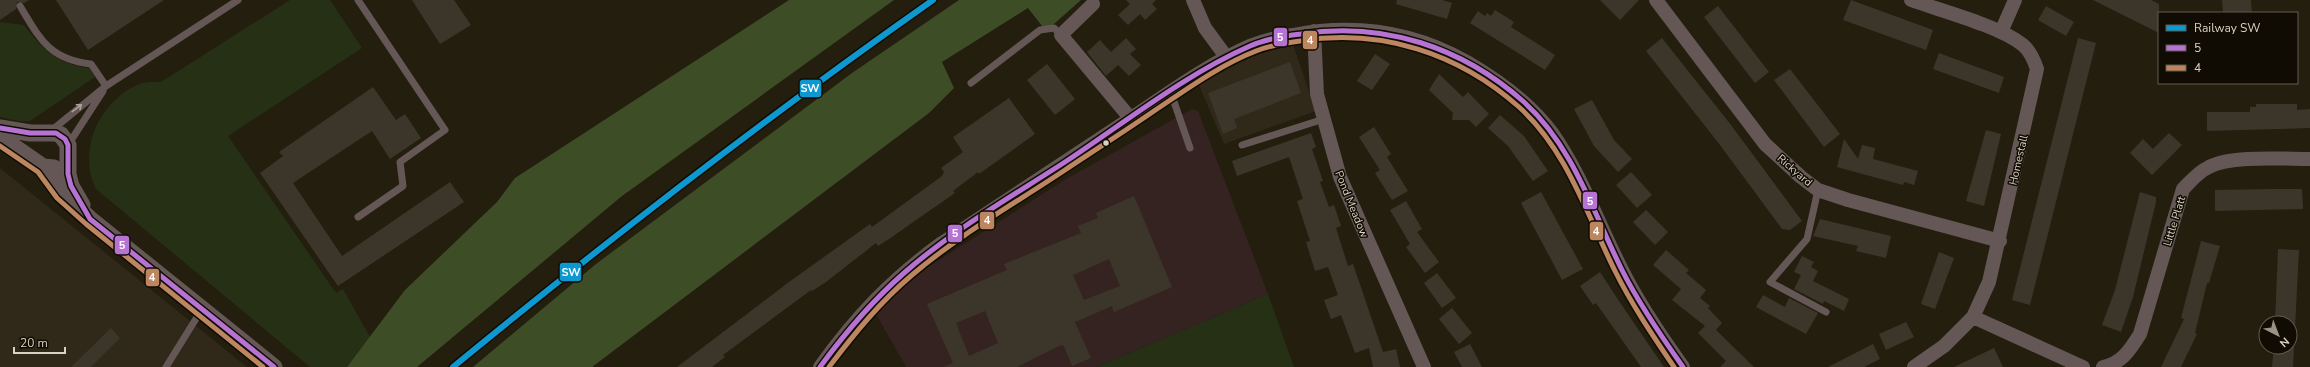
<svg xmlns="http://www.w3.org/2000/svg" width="2310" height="367" font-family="'Nunito Sans',sans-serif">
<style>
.commercial{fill:#302818}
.education{fill:#352322}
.green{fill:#253014}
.forest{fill:#3d4e26}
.building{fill:#3c362a;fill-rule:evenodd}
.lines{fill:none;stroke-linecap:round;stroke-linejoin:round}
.service{stroke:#655756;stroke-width:7}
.minor{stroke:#655756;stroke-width:14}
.tertiary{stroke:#655756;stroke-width:17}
.bus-1-casing{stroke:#110c03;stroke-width:8}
.bus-2-casing{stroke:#110c03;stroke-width:8}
.bus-1{stroke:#b673d3;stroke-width:5}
.bus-2{stroke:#bb8660;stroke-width:5}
.rail-1-casing{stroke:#110c03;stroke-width:9}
.rail-1{stroke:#0d99d0;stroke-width:6}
.oneway{stroke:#aba197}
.bus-dot{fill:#d9d2c2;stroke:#110c03;stroke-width:1.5}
.labels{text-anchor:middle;stroke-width:3;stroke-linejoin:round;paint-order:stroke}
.street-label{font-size:11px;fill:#d9d2c2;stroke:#110c03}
.line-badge{stroke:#110c03;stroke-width:1.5}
.badge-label{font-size:11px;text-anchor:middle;font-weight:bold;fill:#fff}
</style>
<rect width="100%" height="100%" fill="#241e0f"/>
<path class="commercial" d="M1291 39 1316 111 1224 144 1199 85 1250 51Z
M0 168 247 367H0Z"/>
<path class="education" d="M1192 109 1198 111 1268 294 1097 367H906L876 314 901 290 925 269 1066 179Z"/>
<path class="green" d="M290 0H330L362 48 228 136 336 293 343 289 370 337 347 367H310L96 189C77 151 99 102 137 85 143 81 154 82 161 82Z
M0 22 24 25C43 50 57 64 89 68L95 77 30 121H19L0 117Z
M1268 294 1294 367H1097Z"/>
<path class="forest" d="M789 0H894L622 196 417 367H347L405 290 497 202 515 178Z
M959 0H1081L1046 31 1028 8 942 62 954 88 929 113 592 367H473L596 264 852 73Z"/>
<path class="building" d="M0 0H29L24 3 17 2 16 9 0 20Z
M56 0H164L88 50Z
M412 0H454L471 25 440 44Z
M1126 0H1156L1152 4 1157 9 1145 20 1140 14 1128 25 1118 15 1130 4Z
M1397 0H1442L1452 3 1447 19 1396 4Z
M1600 0H1639L1620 20Z
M1851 0 1933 30 1926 50 1843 20Z
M2093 0H2151L2159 4V33Z
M2222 0H2251L2252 13H2223Z
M1718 6 1769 72 1755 83 1704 17Z
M2046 6 2074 22 2066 36 2038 20Z
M1495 10 1514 22 1511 27 1555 55 1545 70 1470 23 1478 11 1485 16 1487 13 1491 16Z
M1126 38 1136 49 1130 54 1141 65 1129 76 1118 65 1106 76 1087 52 1100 40 1111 52Z
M1662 38 1731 125 1802 221 1790 230 1782 229 1720 145 1646 51Z
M2078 38 2096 43 2030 305 2012 300Z
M1939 53 2004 77 1999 93 1933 69Z
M1375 54 1390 64 1372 90 1357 81Z
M1290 62 1301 93 1234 119 1237 128 1223 134 1208 93Z
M1047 64 1075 99 1055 115 1027 80Z
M1790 69 1840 134 1824 147 1774 80Z
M1439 74 1463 97 1468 92 1489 114 1476 127 1469 120H1452L1453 113 1429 90Z
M373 87 396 120 405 114 421 138 390 159 372 131 293 183 342 256 450 182 464 202 338 286 260 173 283 156 279 152Z
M1009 98 1035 134 979 174 978 172 953 191 955 193 889 239 878 246 876 243 826 282 812 291 811 290 723 355 725 357 712 367H677L789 282 870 224 872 227 942 176 944 172 941 168 963 152 953 137Z
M1592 100 1614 140 1632 159 1618 172 1594 146 1574 109Z
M2256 104H2297V110L2310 109V128L2207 131V112H2250V107H2256Z
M1500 115 1524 136 1548 171 1533 181 1508 146 1488 128Z
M1374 127 1391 154 1387 157 1408 191 1392 200 1375 173 1380 170 1359 137Z
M1986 130 2001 134 1984 206 1966 201Z
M1311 133 1316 147 1312 149 1323 181 1320 182 1329 207 1334 205 1341 226 1336 228 1348 266 1353 264 1383 352 1396 349 1400 367H1373L1369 348 1355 353 1341 315 1331 319 1324 300 1338 295 1328 267 1315 271 1306 242 1310 241 1297 201 1303 199 1289 157 1237 176 1232 161Z
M2169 133 2182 145 2152 175 2130 153 2143 139 2153 149Z
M1844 139 1858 159 1862 145 1875 148 1873 159 1918 171 1914 185 1904 182 1903 185 1837 167Z
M1631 172 1652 195 1637 208 1616 185Z
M2271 189H2302L2303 209 2215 211V190Z
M1541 192 1583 269 1562 280 1521 203Z
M2140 192 2156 197V202L2133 297 2121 332 2102 325 2115 290Z
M1134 196 1172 287 1114 312 1112 306 1075 322 1091 358 1072 366 1064 346 1061 345 1017 367H944L953 363 927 304 1007 270 1004 264 1081 233 1078 226 1098 218 1096 213ZM1109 259 1120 286 1084 300 1073 275ZM985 311 998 343 969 356 956 323Z
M1406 201 1422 229 1417 232 1439 262 1425 273 1406 247 1410 244 1390 210Z
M1646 210 1668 232 1655 245 1633 222Z
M1820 219 1891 236 1886 258 1856 251 1858 246 1813 236Z
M2201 241 2220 246 2209 283H2207L2195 333 2197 334 2181 367H2161L2184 319 2181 318Z
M2278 249 2299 250 2293 367H2272L2274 347H2290V323H2275Z
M1666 250 1689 270 1686 273 1706 290 1700 298 1710 306 1708 308 1722 323 1716 330 1754 367H1720L1726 361 1698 333 1705 326 1672 300 1681 289 1653 265Z
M1939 252 1954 258 1935 309 1921 304Z
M1802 256 1814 262 1811 267 1818 271 1813 281 1849 299 1844 311 1824 301 1823 304 1794 289 1801 275 1794 272Z
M1600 272 1621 304 1664 367H1641L1596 303 1593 305 1580 286Z
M1437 273 1456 298 1442 308 1424 283Z
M1763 295 1785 307 1789 298 1818 313 1806 334 1756 307Z
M1452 308 1472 333 1459 344 1439 319Z
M1906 322 1914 337 1886 350 1879 334Z
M111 328 120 338 91 367H71Z
M1470 344 1482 367H1462L1454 352Z
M1873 344 1880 359 1864 367H1828Z
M1994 348 2003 367H1954Z"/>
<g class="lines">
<path class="service" d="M358 0 445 130 400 162 403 186 358 217
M20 6C40 39 49 59 91 64L106 86
M971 83 1040 30 1054 28 1061 35
M1171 93 1190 148
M52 130 106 86 238 0
M68 145 103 91
M1242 145 1324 119
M1818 190 1807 239 1770 282 1826 312
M166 367 202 309"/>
<path class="minor" d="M1193 0 1205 28 1227 58
M1656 0 1765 144 1801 177 1818 190 1848 200 2000 241
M1911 0C1942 11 1999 26 2023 45 2030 51 2034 60 2037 69L1989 282 1973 317 1944 346 1914 367
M1093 4 1061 35 1131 119
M1314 31 1317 94 1340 177 1424 367
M2001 32 2015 0
M1973 317 2083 367
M820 367C857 316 891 280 942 243 999 205 1056 168 1113 130 1157 102 1202 67 1250 46 1264 40 1278 37 1293 35 1354 23 1412 31 1467 62 1498 80 1530 103 1552 133 1581 174 1598 223 1621 268 1638 303 1660 335 1683 367
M2103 367C2122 363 2130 350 2140 334L2183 189C2191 181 2198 172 2209 167 2231 155 2283 159 2310 159"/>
<path class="tertiary" d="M0 128 30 133H56L61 135 68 145V174L71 186 82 205
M0 137 43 167 54 168
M43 167 62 193 90 219 274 367"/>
<defs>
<path id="bus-1" d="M0 128 30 133H56L65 139 68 145V174L71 186 90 219 274 367
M820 367C845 333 872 301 904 273 953 230 1011 197 1065 162 1124 123 1186 74 1250 46 1266 39 1283 36 1301 34 1383 21 1462 47 1524 102 1573 146 1593 212 1622 270 1639 304 1661 336 1683 367"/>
<path id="bus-2" d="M0 146 38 172 57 198 86 224 263 367
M829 367C854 334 880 302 912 275 959 235 1014 204 1065 170 1095 150 1125 131 1154 111 1187 89 1220 65 1256 51 1271 45 1285 43 1300 41 1381 28 1458 53 1519 107 1567 150 1587 215 1615 271 1632 305 1653 336 1674 367"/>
</defs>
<use href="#bus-1" class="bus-1-casing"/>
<use href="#bus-2" class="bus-2-casing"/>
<use href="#bus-1" class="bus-1"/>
<use href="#bus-2" class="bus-2"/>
<defs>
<path id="rail-1" d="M453 367C609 239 768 116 933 0"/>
</defs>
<use href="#rail-1" class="rail-1-casing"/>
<use href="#rail-1" class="rail-1"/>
</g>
<defs><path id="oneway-shaft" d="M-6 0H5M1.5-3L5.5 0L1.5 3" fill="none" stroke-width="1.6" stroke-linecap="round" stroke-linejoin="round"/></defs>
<use class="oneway" href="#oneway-shaft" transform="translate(77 108) rotate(-37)"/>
<circle class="bus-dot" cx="1106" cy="143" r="3.5"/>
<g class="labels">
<g class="street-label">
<text transform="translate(2018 160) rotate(-77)" y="4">Homestall</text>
<text transform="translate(1795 170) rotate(41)" y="4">Rickyard</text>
<text transform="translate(1352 204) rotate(68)" y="4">Pond Meadow</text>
<text transform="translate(2174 221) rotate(-73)" y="4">Little Platt</text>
</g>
</g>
<g class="line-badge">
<rect x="1273" y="27" width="15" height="20" rx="4" fill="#b673d3"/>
<rect x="1302" y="30" width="16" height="20" rx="4" fill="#bb8660"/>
<rect x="799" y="79" width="23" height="19" rx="4" fill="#0d99d0"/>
<rect x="1582" y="191" width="16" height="19" rx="4" fill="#b673d3"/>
<rect x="979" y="211" width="16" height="19" rx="4" fill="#bb8660"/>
<rect x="1589" y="221" width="15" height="20" rx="4" fill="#bb8660"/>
<rect x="947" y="224" width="16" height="19" rx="4" fill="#b673d3"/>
<rect x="114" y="235" width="16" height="20" rx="4" fill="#b673d3"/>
<rect x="559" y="262" width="23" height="20" rx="4" fill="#0d99d0"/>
<rect x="145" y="268" width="15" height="19" rx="4" fill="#bb8660"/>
</g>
<g class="badge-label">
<text x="1280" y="41">5</text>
<text x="1310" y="44">4</text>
<text x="810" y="92">SW</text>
<text x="1590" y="205">5</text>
<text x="987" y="224">4</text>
<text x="1596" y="235">4</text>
<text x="955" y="237">5</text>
<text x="122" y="249">5</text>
<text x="571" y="276">SW</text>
<text x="152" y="281">4</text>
</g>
<rect x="2158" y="12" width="140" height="72" fill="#110c03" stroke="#615b4f"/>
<rect x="2166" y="25" width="20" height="6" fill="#0d99d0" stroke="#615b4f"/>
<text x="2194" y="32" font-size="12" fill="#d9d2c2">Railway SW</text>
<rect x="2166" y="45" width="20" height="6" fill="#b673d3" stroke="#615b4f"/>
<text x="2194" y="52" font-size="12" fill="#d9d2c2">5</text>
<rect x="2166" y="65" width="20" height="6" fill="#bb8660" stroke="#615b4f"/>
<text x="2194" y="72" font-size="12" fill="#d9d2c2">4</text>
<g transform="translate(2278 335) rotate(138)"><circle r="19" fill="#110c03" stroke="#615b4f"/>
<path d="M0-3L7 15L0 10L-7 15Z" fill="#9a9383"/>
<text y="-6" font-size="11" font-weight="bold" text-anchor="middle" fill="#d9d2c2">N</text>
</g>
<path d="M14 347v6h51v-6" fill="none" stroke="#d9d2c2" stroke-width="2"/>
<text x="20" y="347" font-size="12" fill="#d9d2c2" stroke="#110c03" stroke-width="3" paint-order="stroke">20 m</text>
</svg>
